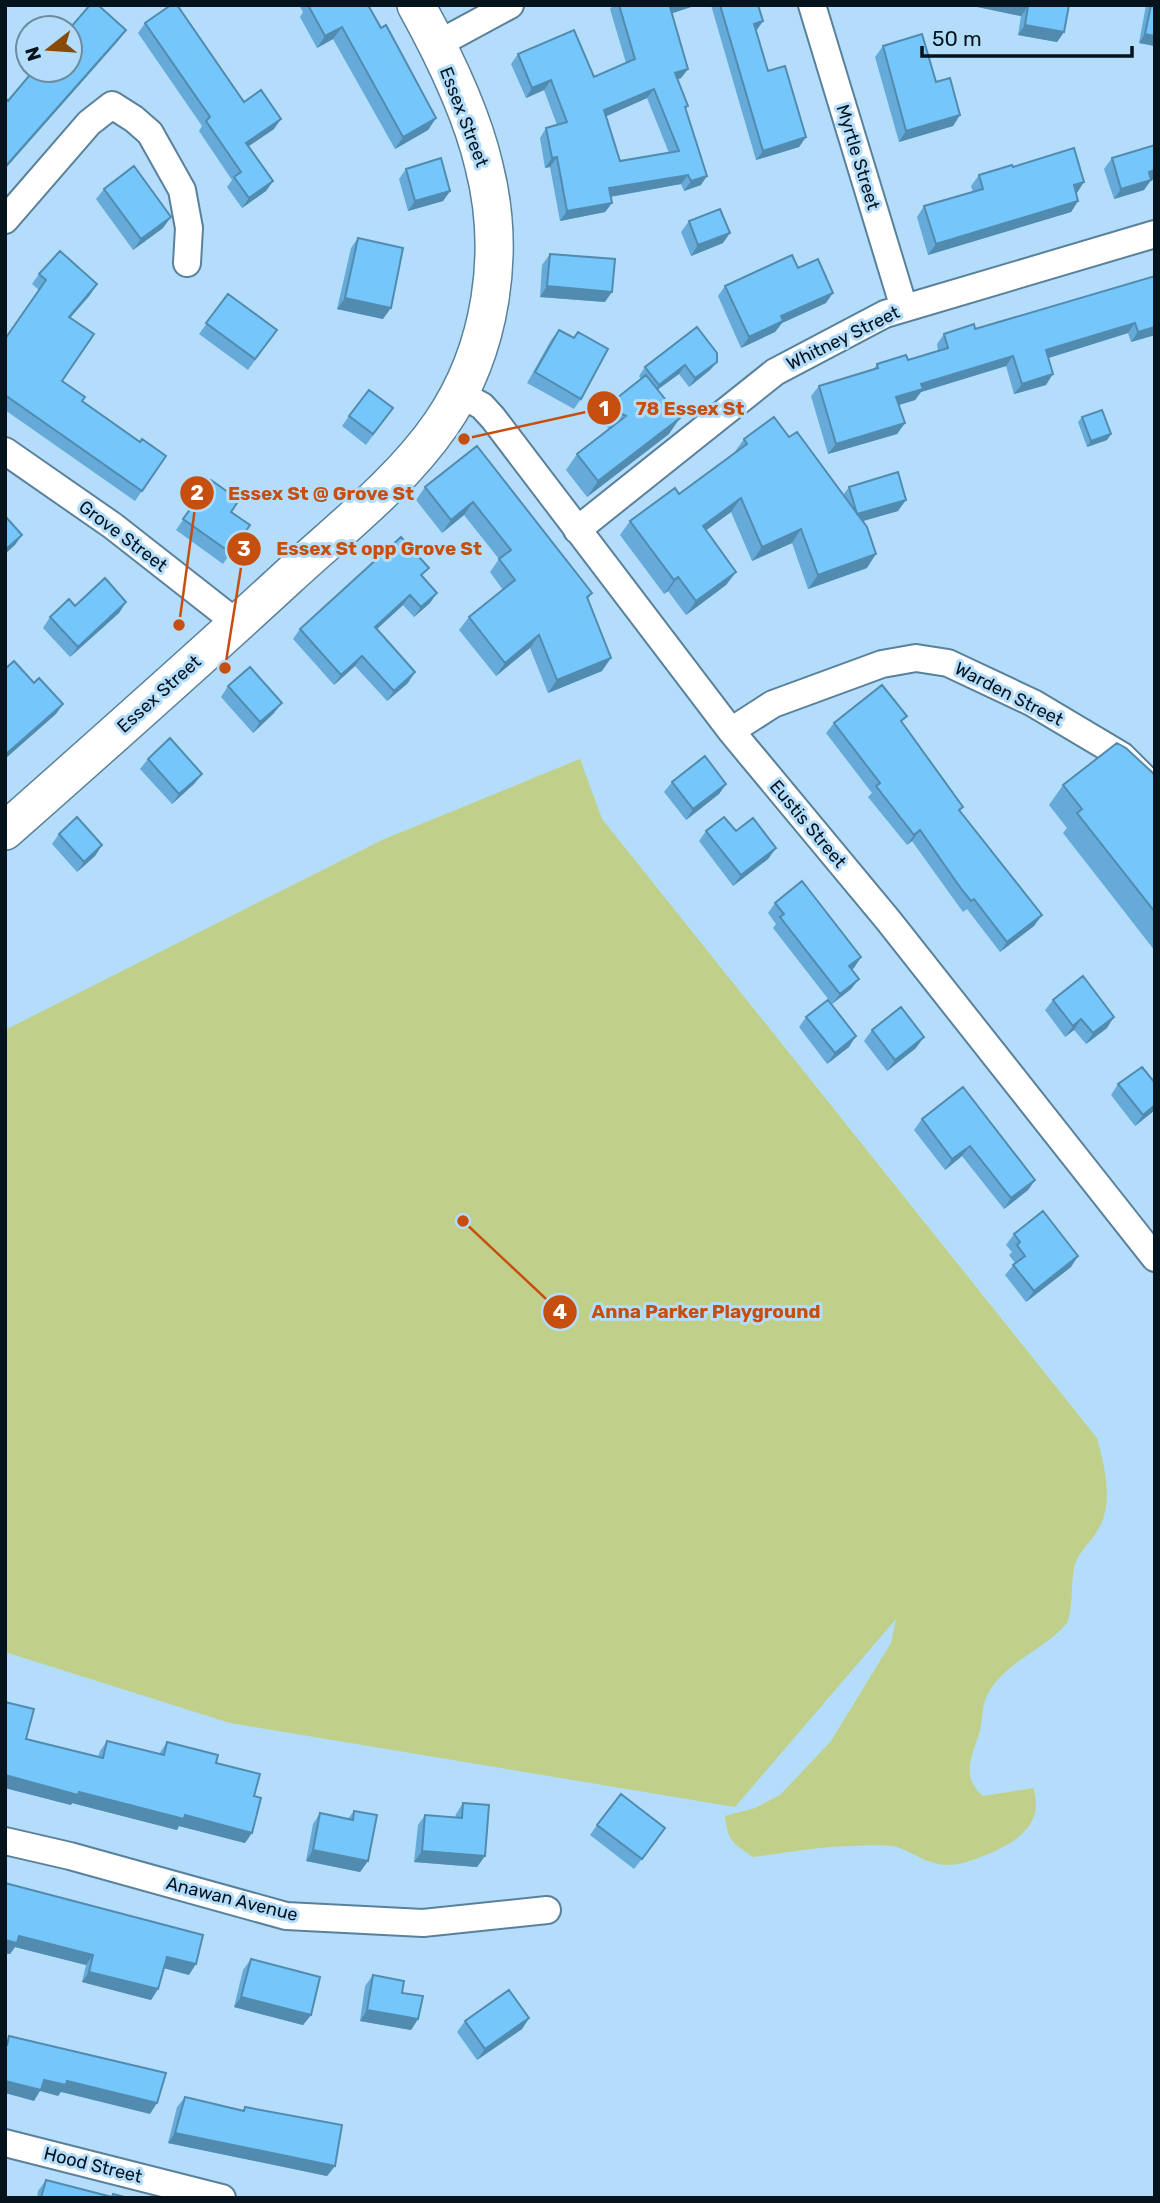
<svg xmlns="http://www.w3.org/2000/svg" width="1160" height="2203" font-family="Rubik,sans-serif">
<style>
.green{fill:#c0d08b}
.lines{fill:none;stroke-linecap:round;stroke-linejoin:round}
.minor-casing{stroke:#5a819b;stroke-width:30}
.secondary-casing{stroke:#5a819b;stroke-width:40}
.minor{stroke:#fff;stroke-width:26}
.secondary{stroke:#fff;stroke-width:37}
.wall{fill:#65aad8;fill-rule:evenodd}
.shaded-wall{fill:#528bb0}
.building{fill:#75c6fb;stroke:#528bb0;stroke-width:2;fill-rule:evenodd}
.labels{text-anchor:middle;stroke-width:6;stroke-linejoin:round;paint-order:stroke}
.street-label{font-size:18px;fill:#05131d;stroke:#b3ddfa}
.leader{fill:none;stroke:#c64e0f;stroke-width:2.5}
.callout-dot{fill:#c64e0f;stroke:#b3ddfa;stroke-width:2.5}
.mark-label{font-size:21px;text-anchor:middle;font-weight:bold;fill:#fff}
.callout-label{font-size:19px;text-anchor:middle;font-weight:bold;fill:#c64e0f;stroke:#b3ddfa;stroke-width:6;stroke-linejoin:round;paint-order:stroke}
</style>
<rect width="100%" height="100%" fill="#b3ddfa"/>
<path class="green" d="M580 759 602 819 1097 1438C1105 1468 1115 1505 1096 1533 1090 1543 1079 1552 1075 1564 1070 1583 1074 1605 1067 1623 1045 1649 1009 1660 990 1690 980 1705 984 1722 978 1737 970 1760 962 1778 983 1796L1033 1788C1047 1827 1009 1847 978 1858 967 1862 959 1865 947 1865 926 1864 915 1853 897 1847 888 1845 865 1845 854 1846 821 1846 786 1853 753 1857 733 1843 728 1842 725 1816L755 1808 780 1795 831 1741 891 1643 896 1619 735 1807 230 1723 5 1652V1030L382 840Z"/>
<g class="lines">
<defs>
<path id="minor" d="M812 5 904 308
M436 45 510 5
M5 220 89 123 112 105 134 119 150 133 182 190 189 228 187 263
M460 394 482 406 493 418 731 731 888 920 1155 1258
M5 451 113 526 238 624
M577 530 775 372 885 314 1155 234
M731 731 773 704 882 664 916 658 948 663 1033 703 1122 756 1155 789
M5 1841 70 1856 286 1916 423 1923 547 1910
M5 2143 222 2198"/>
<path id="secondary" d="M5 831C100 747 195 663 288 577 340 529 401 482 441 424 492 350 506 252 484 166 472 114 442 52 416 5"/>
</defs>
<use href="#minor" class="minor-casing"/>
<use href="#secondary" class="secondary-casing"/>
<use href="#minor" class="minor"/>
<use href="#secondary" class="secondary"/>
</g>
<path class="wall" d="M299 5H368L436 118 428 130 395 149 333 39 317 48 300 17 303 12Z
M613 5H697L672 13 688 69 681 78 677 80 688 106 686 109 701 185 684 191 681 184 611 197 612 203 605 212 560 221 550 167 545 168 540 138 546 128 557 125 544 90 526 98 511 64 518 54 594 77 626 63 610 9ZM647 98 669 153 620 161 606 116Z
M711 5H758L763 21 756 31 768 71 806 137 799 147 756 160Z
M968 5H1069L1064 32 1057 42 1018 35 1021 16Z
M1146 5H1155V46L1139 43Z
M145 23 244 102 274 129 248 146 273 181 266 191 242 208 227 187 232 180 199 131 202 126 138 33Z
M883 46 936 82 960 115 953 126 899 142 875 57Z
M1155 145V179L1151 180 1144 190 1114 199 1104 169 1112 158Z
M1013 167 1076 193 1078 201 1071 212 928 255 917 217 924 206 973 192 971 186 979 175Z
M406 169 450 191 443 201 408 211 399 179Z
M104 189 163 228 133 250 96 199Z
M689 221 723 243 691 256 681 232Z
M358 238 383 319 337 309 351 248Z
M550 254 605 302 540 297 542 265Z
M798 268 826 303 782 323 775 332 741 348 718 296 725 286Z
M39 274 90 295 70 318 62 381 82 401 140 442 166 456 135 501 5 410V339L39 290 32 284Z
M1155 276V335L1131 342 1128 333 1048 358 1046 385 1014 394 1006 366 921 392 915 400 899 405 905 423 897 434 828 454 811 396 819 386 874 369 877 364 908 360 938 351 937 344 944 334 975 329Z
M228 294 277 330 248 370 199 334Z
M559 330 573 338 578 332 581 399 574 409 527 383 551 340Z
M717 362 710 370 689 387 679 374 658 389 669 434 587 497 566 470 577 454 610 429 596 421 607 406 641 379 639 376 645 367Z
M393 408 366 445 342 426 349 416Z
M1082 417 1111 434 1107 440 1087 447 1078 422Z
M789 437 843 495 849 487 898 511 863 521 867 568 808 589 792 543 752 561 731 512 706 530 736 572 726 585 686 615 668 591 664 594 620 535 630 521 679 494 734 453 744 439Z
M477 446 592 593 588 599 602 671 548 693 530 648 496 676 459 630 469 617 503 590 490 572 499 559 464 515 442 533 416 500 425 487Z
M211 480 231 512 250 525 223 564 176 530Z
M423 577 430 603 414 617 403 605 377 629 408 683 387 701 355 666 334 685 293 639 300 629Z
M126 602 119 613 70 657 43 628 50 617 75 606Z
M228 686 274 713 253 733 221 697Z
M902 722 1034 926 1000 952 967 909 963 912 955 901 912 841 907 845 868 797 872 793 826 733 834 723Z
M148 759 202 774 194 784 172 804 140 769Z
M1155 775V951L1063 833 1067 828 1049 805 1063 785Z
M672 782 726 784 719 794 686 820 664 792Z
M706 831H736L776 848 768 859 733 886 699 841Z
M59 834 102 845 95 856 77 872 52 844Z
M775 903 861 957 852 970 851 989 832 1004 773 928 776 924 768 913Z
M1053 1000 1107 1028 1086 1044 1074 1030 1065 1037 1045 1010Z
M806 1017 849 1047 827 1064 799 1027Z
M872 1030 916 1048 887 1071 864 1041Z
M1155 1083V1110L1135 1126 1111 1095 1118 1084Z
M922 1119 1035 1180 1028 1190 1004 1209 962 1156 945 1170 914 1130Z
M1014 1234 1071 1267 1026 1302 1005 1275 1015 1263 1009 1255 1012 1252 1006 1245Z
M5 1702 26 1739 98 1757 100 1751 107 1741 159 1754 167 1742 216 1763 254 1796 245 1843 179 1826 177 1830 72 1803 71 1805 5 1788Z
M463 1803 485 1856 477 1867 414 1862 418 1825 425 1815 455 1817 456 1814Z
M354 1811 368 1861 360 1872 306 1861 313 1824 320 1813 348 1819Z
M597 1825 658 1839 634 1869 590 1835Z
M5 1883 189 1975 164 1968 158 1989 151 2000 82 1982 86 1965 15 1947 10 1954 5 1953Z
M251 1959 311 2015 303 2025 234 2007 243 1970Z
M373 1975 418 2019 411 2030 360 2021 365 1986Z
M529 2018 522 2029 477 2060 457 2032 465 2021Z
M185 2097 243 2110 245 2107 335 2166 327 2176 168 2143 177 2107Z
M46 2180 111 2197 113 2194 128 2198H37L38 2191Z"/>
<path class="shaded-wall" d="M674 5H697L664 16 670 7Z
M968 5H1025L1028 6 1021 16Z
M763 21 756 31 754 24Z
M1025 25 1064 32 1057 42 1018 35Z
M342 27 333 39 317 48 325 36Z
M126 30 118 41 5 169V167Z
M1145 34 1155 36V46L1139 43Z
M688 69 681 78 668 82 675 73Z
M551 80 544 90 526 98 532 88Z
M654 89 647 98 598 120 604 110Z
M960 115 953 126 899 142 906 131Z
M436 118 428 130 395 149 403 137Z
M281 119 274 129 239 153 246 143Z
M806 137 799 147 756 160 763 151Z
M557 157 550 167 545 168 552 158Z
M1155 170V179L1151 180 1144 190 1114 199 1121 189 1149 172Z
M688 175 681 184 602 198 609 188Z
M707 176 701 185 684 191 691 181Z
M273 181 266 191 242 208 249 198Z
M1084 182 1077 193 1066 196 1074 185Z
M450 191 443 201 408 211 415 201Z
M1078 201 1071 212 928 255 936 244Z
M612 203 605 212 560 221 567 211Z
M171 217 163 228 133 250 141 239Z
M730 233 723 243 691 256 698 245Z
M97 284 90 295 62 327 69 317Z
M547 286 612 292 605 302 540 297Z
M833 293 826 303 782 323 775 332 741 348 749 337 781 316Z
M345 298 391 308 383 319 337 309Z
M1135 323 1128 333 1039 361 1046 350Z
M1155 327V335L1131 342 1138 332Z
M1013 356 1006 366 921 392 915 400 889 408 896 397 921 384Z
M717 362 710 370 689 387 695 378Z
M685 365 679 374 653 393 659 385Z
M1053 374 1046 385 1014 394 1022 384Z
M680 418 669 434 587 497 598 481Z
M905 423 897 434 828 454 836 444Z
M1111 434 1107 440 1087 447 1091 441Z
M741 498 731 512 693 540 703 526Z
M906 500 898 511 849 525 857 514Z
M473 502 464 515 442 533 451 520Z
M801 529 792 543 752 561 762 547Z
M22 535 15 545 5 554V550Z
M876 554 867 568 808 589 818 575Z
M736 572 726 585 686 615 696 601Z
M678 577 668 591 664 594 674 580Z
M437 593 430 603 414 617 421 607Z
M410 595 403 605 368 637 375 627Z
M126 602 119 613 70 657 78 647Z
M539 635 530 648 496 676 505 663Z
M362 656 355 666 334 685 341 675Z
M611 658 602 671 548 693 557 680Z
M415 672 408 683 387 701 394 691Z
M282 703 274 713 253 733 260 722Z
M63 704 56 714 5 759V755Z
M202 774 194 784 172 804 179 794Z
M726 784 719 794 686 820 693 809Z
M920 830 912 841 907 845 914 835Z
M102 845 95 856 77 872 84 862Z
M776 848 768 859 733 886 741 875Z
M1042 915 1034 926 1000 952 1007 942Z
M861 957 854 968 842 977 849 966Z
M859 979 851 989 832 1004 840 994Z
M1114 1017 1107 1028 1086 1044 1093 1033Z
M1081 1019 1074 1030 1065 1037 1073 1026Z
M856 1036 849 1047 827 1064 835 1053Z
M924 1037 916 1048 887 1071 895 1060Z
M1155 1105V1110L1135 1126 1143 1115Z
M970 1146 962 1156 945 1170 952 1159Z
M1035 1180 1028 1190 1004 1209 1011 1198Z
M1078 1256 1071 1267 1026 1302 1034 1291Z
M5 1775 185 1815 252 1833 245 1843 179 1826 177 1830 72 1803 71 1805 5 1788Z
M313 1850 368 1861 360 1872 306 1861Z
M422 1851 485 1856 477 1867 414 1862Z
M19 1936 93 1955 86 1965 15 1947 10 1954 5 1953V1940Z
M167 1957 196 1964 189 1975 160 1967Z
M89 1972 158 1989 151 2000 82 1982Z
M241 1997 311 2015 303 2025 234 2007Z
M367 2010 418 2019 411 2030 360 2021Z
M529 2018 522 2029 477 2060 485 2049Z
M44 2080 67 2081 157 2103 150 2114 61 2092 58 2096 40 2091 34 2101 5 2093V2081Z
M175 2133 335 2166 327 2176 168 2143Z"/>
<path class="building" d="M90 5H98L126 30 5 167V98L8 101 34 70H70V28Z
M171 5H177L244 102 261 90 281 119 246 143 273 181 249 198 234 177 241 172 206 121 210 117 145 23Z
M308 5H368L381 28 386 25 436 118 403 137 342 27 325 36Z
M619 5H674L670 7 688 69 675 73 688 106 685 107 707 176 691 181 688 175 609 188 612 203 567 211 557 157 552 158 546 128 567 122 551 80 532 88 518 54 574 30 594 77 635 59ZM654 89 679 151 620 161 604 110Z
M720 5H758L763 21 754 24 768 71 785 66 806 137 763 151Z
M1025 5H1069L1064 32 1025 25 1028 6Z
M1151 5H1155V36L1145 34Z
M922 34 936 82 950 78 960 115 906 131 883 46Z
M1155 145V170L1149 172 1151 180 1121 189 1112 158Z
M1074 148 1084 182 1074 185 1078 201 936 244 924 206 983 189 979 175 1012 165 1013 167Z
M441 158 450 191 415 201 406 169Z
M134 166 171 217 141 239 104 189Z
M720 209 730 233 698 245 689 221Z
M358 238 403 248 391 308 345 298Z
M60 251 97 284 69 317 94 334 62 381 85 397 82 401 140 442 142 439 166 456 142 491 5 395V339L46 280 39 274Z
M550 254 615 259 612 292 547 286Z
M792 255 798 268 818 259 833 293 781 316 783 321 749 337 725 286Z
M1155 276V327L1138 332 1135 323 1046 350 1053 374 1022 384 1013 356 921 384 923 389 896 397 905 423 836 444 819 386 878 368 877 364 906 355 908 360 948 348 944 334 974 324 975 329Z
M228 294 277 330 255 359 206 323Z
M697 327 717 353V362L695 378 685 365 659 385 645 367Z
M559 330 574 338 578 332 608 349 581 399 535 372Z
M646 375 680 418 598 481 577 454 626 416 607 406Z
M369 390 393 408 373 434 349 416Z
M1102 410 1111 434 1091 441 1082 417Z
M774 417 789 437 797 432 867 527 876 554 818 575 801 529 762 547 741 498 703 526 736 572 696 601 678 577 674 580 630 521 675 488 679 494 747 444 744 439Z
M477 446 592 593 587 597 611 658 557 680 539 635 505 663 469 617 515 580 499 559 511 550 473 502 451 520 425 487Z
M898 472 906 500 857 514 849 487Z
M211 480 239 500 231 512 250 525 231 553 183 519Z
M5 516 22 535 5 550Z
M401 537 429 568 421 575 437 593 421 607 410 595 375 627 415 672 394 691 362 656 341 675 300 629Z
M105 578 126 602 78 647 50 617 69 599 75 606Z
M14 661 34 683 39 678 63 704 5 755V669Z
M250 667 282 703 260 722 228 686Z
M882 685 907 716 901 721 963 807 959 810 1042 915 1007 942 974 899 971 901 962 890 920 830 914 835 876 786 880 783 834 723Z
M170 738 202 774 179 794 148 759Z
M1117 743 1126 748 1155 775V912L1077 813 1082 809 1063 785Z
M705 756 726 784 693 809 672 782Z
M77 817 102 845 84 862 59 834Z
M724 817 736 831 753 818 776 848 741 875 706 831Z
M802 881 861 957 849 966 859 979 840 994 780 917 784 914 775 903Z
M1083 976 1114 1017 1093 1033 1081 1019 1073 1026 1053 1000Z
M828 1000 856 1036 835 1053 806 1017Z
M901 1007 924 1037 895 1060 872 1030Z
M1142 1067 1155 1083V1105L1143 1115 1118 1084Z
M963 1087 1035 1180 1011 1198 970 1146 952 1159 922 1119Z
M1043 1211 1078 1256 1034 1291 1013 1265 1025 1256 1017 1245 1020 1242 1014 1234Z
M5 1702 34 1709 26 1739 103 1758 107 1741 164 1755 167 1742 218 1755 216 1763 260 1774 254 1796 261 1798 252 1833 185 1815 184 1819 79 1792 78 1795 5 1775Z
M621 1794 665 1828 642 1859 597 1825Z
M463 1803 489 1805 485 1856 422 1851 425 1815 462 1818Z
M354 1811 377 1815 368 1861 313 1850 320 1813 353 1820Z
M5 1883 203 1935 196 1964 167 1957 158 1989 89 1972 93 1955 19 1936 17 1943 5 1940Z
M251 1959 320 1977 311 2015 241 1997Z
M373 1975 404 1981 402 1993 423 1996 418 2019 367 2010Z
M509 1990 529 2018 485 2049 465 2021Z
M9 2036 166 2073 157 2103 67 2081 66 2085 44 2080 41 2090 5 2081V2045H7Z
M185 2097 244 2111 245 2107 342 2125 335 2166 175 2133Z
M46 2180 112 2197 113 2194 128 2198H41Z"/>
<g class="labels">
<g class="street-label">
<text transform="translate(464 117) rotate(69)" y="6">Essex Street</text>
<text transform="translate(858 157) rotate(73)" y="6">Myrtle Street</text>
<text transform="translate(843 338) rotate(-26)" y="6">Whitney Street</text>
<text transform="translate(123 536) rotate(37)" y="6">Grove Street</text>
<text transform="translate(159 694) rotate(-42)" y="6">Essex Street</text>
<text transform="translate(1009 694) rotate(27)" y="6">Warden Street</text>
<text transform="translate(808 824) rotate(50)" y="6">Eustis Street</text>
<text transform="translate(232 1899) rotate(14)" y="6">Anawan Avenue</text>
<text transform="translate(93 2165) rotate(14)" y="6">Hood Street</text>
</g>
</g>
<path class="leader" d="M464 439L604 408M179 625L197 493M225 668L244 549M463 1221L560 1312"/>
<g class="callout-dot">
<circle cx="464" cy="439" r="7"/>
<circle cx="179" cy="625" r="7"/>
<circle cx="225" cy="668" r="7"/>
<circle cx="463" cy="1221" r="7"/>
<circle cx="604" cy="408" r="18"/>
<circle cx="197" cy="493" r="18"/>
<circle cx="244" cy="549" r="18"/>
<circle cx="560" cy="1312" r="18"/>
</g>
<g class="mark-label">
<text x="604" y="416">1</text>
<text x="197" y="500">2</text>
<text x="244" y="556">3</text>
<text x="560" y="1319">4</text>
</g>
<g class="callout-label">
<text x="690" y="415">78 Essex St</text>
<text x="321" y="500">Essex St @ Grove St</text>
<text x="379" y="555">Essex St opp Grove St</text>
<text x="706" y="1318">Anna Parker Playground</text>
</g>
<rect width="1160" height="2203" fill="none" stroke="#05131d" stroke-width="14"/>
<g transform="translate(49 49) rotate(253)"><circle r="33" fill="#b3ddfa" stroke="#6d8ca2" stroke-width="2"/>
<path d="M0-5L12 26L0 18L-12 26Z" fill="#874a09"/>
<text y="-10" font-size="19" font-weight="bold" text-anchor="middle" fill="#05131d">N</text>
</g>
<path d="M922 46v10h210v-10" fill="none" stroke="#05131d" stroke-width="3.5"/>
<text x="932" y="46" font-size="21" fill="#05131d" stroke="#b3ddfa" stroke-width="5" paint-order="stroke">50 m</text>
</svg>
